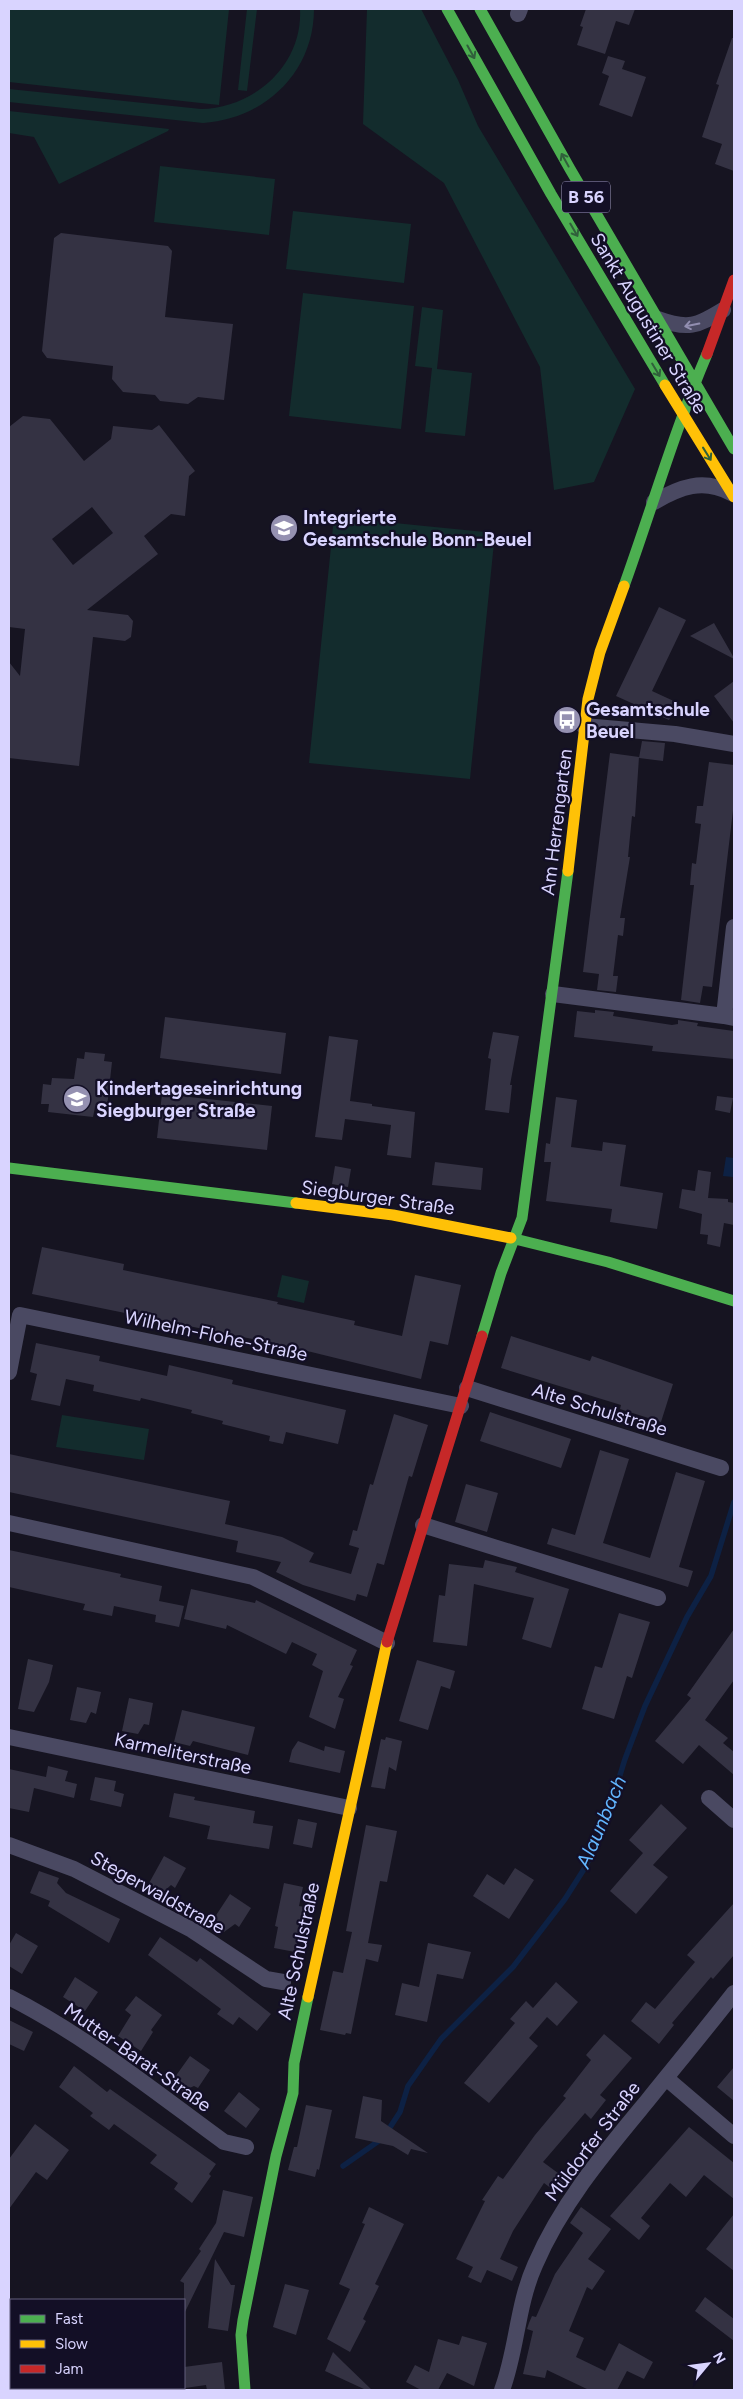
<svg xmlns="http://www.w3.org/2000/svg" width="743" height="2399" font-family="Figtree,sans-serif">
<style>
.green{fill:#132c2d}
.water{fill:#0d2144}
.lines{fill:none;stroke-linecap:round;stroke-linejoin:round}
.stream{stroke:#0d2144;stroke-width:5.5}
.building{fill:#343243;fill-rule:evenodd}
.street{stroke:#4a4962;stroke-width:16}
.fast{stroke:#4caf50;stroke-width:11}
.slow{stroke:#ffc107;stroke-width:11}
.jam{stroke:#c62828;stroke-width:11}
.oneway{stroke:#305f3b}
.oneway2{stroke:#928eb0}
.labels{text-anchor:middle;stroke-width:4.5;stroke-linejoin:round;paint-order:stroke}
.shield{fill:#130f26;stroke:#9e99be;stroke-width:1}
.shield-label{font-size:18px;font-weight:bold;fill:#d9d4ff}
.street-label{font-size:19px;fill:#d9d4ff;stroke:#130f26}
.poi-label{font-size:19px;font-weight:bold;fill:#d9d4ff;stroke:#130f26;text-anchor:start}
.water-label{font-size:20px;font-style:italic;fill:#62b6ff;stroke:#130f26}
</style>
<rect width="100%" height="100%" fill="#161421"/>
<path class="green" d="M9 9H229L219 105 9 82Z
M247 9H257L247 91 238 90Z
M300 9H314C314 73 264 119 203 123L9 102V89L201 109C254 108 303 65 300 9Z
M367 9H421L458 80 478 126 635 389 594 482 554 490 540 367 444 183 363 124Z
M9 111 169 129 168 131 59 184 34 137 9 133Z
M160 166 275 179 269 235 154 222Z
M293 211 411 224 404 283 286 269Z
M303 293 414 306 401 429 289 416Z
M422 307 443 310 437 369 472 373 465 436 425 432 432 368 415 366Z
M334 517 495 533 470 779 309 763Z
M282 1275 309 1281 304 1303 277 1297Z
M62 1415 149 1429 144 1460 56 1447Z"/>
<path class="water" d="M726 1157 734 1158 733 1177 723 1176Z"/>
<g class="lines">
<path class="stream" d="M343 2166 383 2138 400 2112 408 2086 441 2039 513 1967 565 1899 586 1866 606 1820 625 1759 645 1706 687 1617 711 1576 734 1502"/>
</g>
<path class="building" d="M586 9H635L629 25 616 21 605 54 577 45 583 27 580 26Z
M732 38H734V171L715 164 722 144 702 137 719 85 716 84Z
M608 56 625 61 622 69 646 77 632 117 599 105 609 76 602 73Z
M61 233 168 246 172 251 165 317 233 324 224 400 198 397 188 404 160 401 155 395 123 392 112 379 113 366 47 358 42 351 54 238Z
M23 416 50 419 84 461 111 439 113 426 152 430 159 425 195 471 189 476 185 516 171 514 144 536 158 554 87 610 128 615 133 621 131 637 125 641 93 637 79 766 9 758V662L20 676 25 629 9 627V427ZM92 507 113 533 73 565 52 539Z
M659 607 686 620 652 691 678 703 669 720 616 696Z
M714 623 734 658V659L690 636Z
M734 681V723L714 696Z
M642 741 665 743 663 761 639 758Z
M610 753 639 757 635 817 632 816 628 857H630L620 918H625L623 936 618 935 613 976H618L616 992 597 990 599 974 583 972Z
M709 762 734 765V802L712 987 703 986 700 1003 681 1000 694 885H690L692 863 696 864 701 824 695 823 697 806H703Z
M595 1010 614 1012 613 1016 672 1025 678 1024V1020L698 1023 697 1026 734 1031V1059L652 1051 653 1046 574 1037 577 1011 595 1013Z
M165 1017 286 1033 281 1074 160 1058Z
M493 1032 519 1036 510 1085H512L509 1113 485 1110 491 1059 488 1058Z
M329 1036 358 1040 350 1101 372 1104V1106L415 1112 411 1158 387 1155 391 1125 345 1119 342 1140 315 1137Z
M85 1052 105 1054 104 1061 112 1062 107 1107H95L93 1117 48 1112 49 1104H41L43 1084 51 1085 52 1078 74 1079 77 1058 84 1059Z
M162 1094 272 1106 267 1150 157 1138Z
M717 1096 733 1098 730 1113 715 1110Z
M556 1097 577 1100 571 1147 602 1151 603 1142 626 1145 620 1186 663 1193 657 1229 610 1222 612 1209 546 1201 551 1162H544L546 1143 550 1144Z
M435 1162 483 1168 481 1190 432 1185Z
M335 1166 351 1169 348 1187 332 1184Z
M698 1170 711 1172 708 1198 728 1199V1202L734 1203V1225L724 1223 720 1247 707 1244 708 1235 700 1234 702 1214 679 1208 682 1189 695 1191Z
M42 1247 124 1264 123 1270 278 1302 277 1304 355 1321 354 1325 402 1336 415 1275 461 1285 448 1345 430 1341 421 1379 287 1346 32 1294Z
M511 1336 590 1361 592 1356 673 1384 661 1422 620 1409 621 1405 501 1368Z
M36 1343 100 1356 99 1361 167 1376 169 1365 233 1380 232 1384 346 1410 338 1444 286 1432 283 1444 269 1441 270 1436 222 1424 223 1421 191 1413 192 1410 141 1398 140 1401 93 1391 94 1385 66 1379 60 1406 31 1400 37 1374 30 1372Z
M490 1412 571 1439 561 1468 480 1441Z
M394 1414 428 1425 412 1477 409 1476 384 1565 377 1563 367 1597 357 1594 355 1601 303 1585 276 1572 281 1562 236 1552 238 1541 9 1492V1454L230 1501 225 1524 282 1537 314 1553 309 1562 351 1574 359 1548 349 1545 353 1530 357 1531 370 1484 373 1485Z
M600 1450 629 1459 603 1543 650 1558 676 1472 705 1481 679 1567 693 1571 688 1587 547 1544 552 1528 575 1535Z
M466 1484 498 1493 487 1532 455 1522Z
M9 1550 121 1574 120 1577 162 1586 159 1601 184 1606 179 1627 155 1622 156 1615 114 1606 112 1616 83 1610 85 1604 9 1587Z
M485 1560 517 1567 515 1572 569 1589 551 1648 522 1639 534 1598 474 1584 467 1646 433 1642 439 1595 445 1596 449 1564 483 1568Z
M191 1589 255 1603 256 1600 357 1650 350 1665 353 1666 338 1697 344 1699 335 1729 309 1717 323 1671 312 1665 317 1654 292 1642 286 1654 227 1625 226 1629 184 1619Z
M619 1613 650 1622 632 1678 627 1676 614 1719 582 1709 595 1666 602 1668Z
M734 1629V1680L705 1720 728 1738 723 1743 734 1752V1775L699 1745 683 1764 655 1741 691 1698 687 1695Z
M28 1659 53 1665 49 1682 34 1712 18 1709Z
M417 1660 455 1671 450 1689 441 1686 428 1730 399 1721Z
M77 1687 101 1692 96 1714 91 1712 86 1723 70 1720Z
M129 1698 153 1703 149 1725 144 1724 138 1734 122 1731Z
M182 1710 255 1727 248 1755 193 1741 190 1746 174 1742Z
M386 1737 402 1741 396 1771 389 1767 385 1789 371 1787 381 1739 385 1740Z
M298 1741 324 1751 325 1746 345 1751 340 1773 289 1762 292 1750Z
M48 1766 68 1771 65 1781 77 1784 74 1798 34 1788 29 1812 9 1808V1769L46 1777Z
M95 1777 116 1781 114 1791 124 1794 121 1807 90 1800Z
M174 1793 195 1797 194 1800 255 1811 253 1823 273 1826 269 1849 207 1839 210 1826 169 1817Z
M661 1804 687 1828 653 1865 668 1877 636 1914 610 1891 643 1853 629 1840Z
M298 1819 317 1823 312 1848 293 1844Z
M366 1825 397 1831 387 1882 380 1881 368 1943 382 1945 378 1962 366 1959 351 2034 346 2033 345 2035 320 2030 333 1971 343 1973 352 1932 346 1931Z
M164 1856 186 1868 175 1888 171 1885 162 1893 148 1885Z
M515 1868 534 1880 509 1919 473 1896 487 1874 504 1885Z
M39 1871 59 1878 57 1883 66 1893 120 1919 109 1943 48 1906 50 1901 30 1893Z
M284 1883 303 1887 299 1906 305 1907 295 1952 274 1948 278 1927 275 1926Z
M230 1894 251 1908 239 1927 235 1924 224 1932 211 1923Z
M734 1903V1955L713 1979 711 1977 672 2023 674 2025 659 2044 631 2021 646 2002 655 2009 695 1962 687 1955Z
M16 1933 38 1946 22 1974 9 1966V1945Z
M160 1937 197 1962 200 1958 271 2014 257 2031 239 2017 233 2025 217 2014 221 2009 148 1955Z
M428 1943 471 1952 463 1979 437 1974 427 2022 395 2015 402 1983 419 1987Z
M75 1977 98 1992 85 2011 63 1997Z
M556 1982 578 2002 557 2026 547 2017 529 2038 538 2046 489 2103 464 2083 515 2023 510 2019 526 2001 533 2008Z
M136 1996 162 2015 151 2030 153 2032 141 2051 118 2036 131 2015 125 2010Z
M9 2020 33 2032 24 2051 9 2044Z
M604 2034 632 2058 600 2095 606 2100 591 2119 585 2113 543 2162 566 2179 556 2192 544 2183 513 2231 500 2259 518 2267 512 2281 487 2270 481 2283 468 2277 473 2267 456 2259 485 2201 482 2200 498 2176 503 2179 535 2135 566 2098 563 2096 591 2060 586 2055Z
M190 2056 210 2070 198 2088 194 2086 181 2092 170 2084Z
M74 2066 107 2092 110 2089 216 2164 209 2174 211 2176 192 2203 174 2189 178 2183 150 2163 157 2155 114 2124 109 2130 90 2116 93 2113 59 2087Z
M734 2067V2101L717 2087Z
M239 2092 260 2109 246 2128 224 2111Z
M363 2096 382 2100 381 2121 428 2153 411 2149 408 2155 393 2146 355 2138Z
M306 2105 332 2110 319 2170 317 2169 315 2177 288 2170 294 2147H297Z
M35 2124 69 2150 47 2180 36 2172 9 2209V2159Z
M689 2127 734 2163V2199L704 2175 686 2197 670 2183 641 2218 650 2226 639 2240 610 2216Z
M223 2190 253 2197 244 2237 224 2232 184 2314V2283L180 2281 201 2251 199 2249 216 2223Z
M369 2207 404 2224 375 2284 379 2286 363 2319 366 2321 350 2352 327 2339 350 2289 339 2284 365 2224 362 2223Z
M581 2207 611 2229 588 2259 605 2271 592 2290 587 2287 569 2331 584 2338 576 2357 605 2371 619 2343 653 2362 644 2379 627 2371 617 2390H589L547 2370 545 2378 523 2374 533 2331 527 2329 529 2323 532 2316 536 2317 555 2274 583 2233 570 2223Z
M734 2214V2271L706 2249Z
M215 2259 231 2285H235L228 2331 208 2328Z
M285 2284 309 2290 296 2335 273 2327Z
M705 2297 734 2319V2341L695 2311Z
M462 2336 487 2343 474 2386 447 2373 438 2390H421L406 2382 415 2365 429 2372 438 2339 459 2345Z
M333 2352 344 2363 372 2390H366L325 2371Z
M222 2362 225 2390H207L206 2385 185 2388 184 2367Z"/>
<g class="lines">
<path class="street" d="M518 14 520 9
M658 319C688 330 697 326 723 310
M654 502C680 487 703 478 731 493
M584 726 675 734 734 744
M734 927 724 1016 734 1018
M553 994 724 1016
M9 1372 20 1315 461 1406
M467 1388 721 1468
M9 1523 253 1577 387 1643
M423 1525 658 1598
M9 1737 349 1808
M709 1798 734 1820
M9 1845 74 1869 192 1930 266 1979 283 1982
M9 1997C86 2036 154 2091 224 2142L246 2147
M666 2078 734 2136
M502 2390C517 2350 517 2305 535 2265 562 2202 605 2152 648 2100 677 2064 706 2029 734 1993"/>
<path class="fast" d="M447 9 551 194 665 385
M480 9 570 169 734 449
M624 586C652 508 675 429 707 354
M9 1168 296 1203
M511 1238 608 1262 734 1301
M482 1336 501 1273 522 1218 568 871
M245 2390 241 2335 243 2320 276 2156 293 2093 294 2063 308 1997"/>
<path class="slow" d="M665 385 734 497
M568 871 588 699 600 652 624 586
M296 1203 393 1215 511 1238
M308 1997 387 1642"/>
<path class="jam" d="M707 354 734 280
M387 1642 482 1336"/>
</g>
<defs><path id="oneway-shaft" d="M-6 0H5M1.5-3L5.5 0L1.5 3" fill="none" stroke-width="1.6" stroke-linecap="round" stroke-linejoin="round" transform="scale(1.25)"/></defs>
<g class="oneway">
<use href="#oneway-shaft" transform="translate(471 52) rotate(61)"/>
<use href="#oneway-shaft" transform="translate(565 160) rotate(-119)"/>
<use href="#oneway-shaft" transform="translate(574 230) rotate(60)"/>
<use href="#oneway-shaft" transform="translate(656 370) rotate(59)"/>
<use href="#oneway-shaft" transform="translate(707 454) rotate(58)"/>
</g>
<use class="oneway2" href="#oneway-shaft" transform="translate(692 325) rotate(169)"/>
<defs>
<symbol id="school-disc" viewBox="-11 -11 22 22"><circle r="9.5" fill="#9591b1" stroke="#130f26"/><path d="M0-5L7-2L0 1L-7-2ZM-4 1L0 2.5L4 1V4Q0 6-4 4Z" fill="#fff"/></symbol>
<symbol id="bus-disc" viewBox="-11 -11 22 22"><circle r="9.5" fill="#9591b1" stroke="#130f26"/><path d="M-5-6H5V4H4V6H2V4H-2V6H-4V4H-5ZM-3.5-4V0h7V-4ZM-3.5 1.2v1.5H-2V1.2ZM2 1.2v1.5H3.5V1.2Z" fill="#fff"/></symbol>
</defs>
<g fill-rule="evenodd">
<use href="#school-disc" x="268" y="512" width="32" height="32"/>
<use href="#bus-disc" x="551" y="704" width="32" height="32"/>
<use href="#school-disc" x="61" y="1083" width="32" height="32"/>
</g>
<g class="labels">
<rect class="shield" x="562" y="181.5" width="48" height="31" rx="4"/>
<g class="shield-label">
<text x="586" y="203">B 56</text>
</g>
<g class="street-label">
<text transform="translate(649 323) rotate(59)" y="7">Sankt Augustiner Straße</text>
<text transform="translate(556 822) rotate(-83)" y="7">Am Herrengarten</text>
<text transform="translate(378 1197) rotate(8)" y="7">Siegburger Straße</text>
<text transform="translate(216 1335) rotate(12)" y="7">Wilhelm-Flohe-Straße</text>
<text transform="translate(600 1409) rotate(17)" y="7">Alte Schulstraße</text>
<text transform="translate(183 1753) rotate(12)" y="7">Karmeliterstraße</text>
<text transform="translate(158 1892) rotate(29)" y="7">Stegerwaldstraße</text>
<text transform="translate(298 1951) rotate(-78)" y="7">Alte Schulstraße</text>
<text transform="translate(138 2057) rotate(35)" y="7">Mutter-Barat-Straße</text>
<text transform="translate(592 2141) rotate(-53)" y="7">Müldorfer Straße</text>
</g>
<g class="poi-label">
<text x="303" y="524">Integrierte<tspan x="303" dy="22">Gesamtschule Bonn-Beuel</tspan></text>
<text x="586" y="716">Gesamtschule<tspan x="586" dy="22">Beuel</tspan></text>
<text x="96" y="1095">Kindertageseinrichtung<tspan x="96" dy="22">Siegburger Straße</tspan></text>
</g>
<g class="water-label">
<text transform="translate(601 1822) rotate(-67)" y="7">Alaunbach</text>
</g>
</g>
<rect width="743" height="2399" fill="none" stroke="#d9d4ff" stroke-width="20"/>
<rect x="10" y="2299" width="175" height="90" fill="#130f26" stroke="#625e7d"/>
<rect x="20" y="2315" width="25" height="8" fill="#4caf50" stroke="#625e7d"/>
<text x="55" y="2324" font-size="15" fill="#d9d4ff">Fast</text>
<rect x="20" y="2340" width="25" height="8" fill="#ffc107" stroke="#625e7d"/>
<text x="55" y="2349" font-size="15" fill="#d9d4ff">Slow</text>
<rect x="20" y="2365" width="25" height="8" fill="#c62828" stroke="#625e7d"/>
<text x="55" y="2374" font-size="15" fill="#d9d4ff">Jam</text>
<g transform="translate(708 2364) rotate(61)" stroke="#130f26" stroke-width="4" paint-order="stroke">
<path d="M0-4L9 19L0 12L-9 19Z" fill="#d9d4ff"/>
<text y="-8" font-size="14" font-weight="bold" text-anchor="middle" fill="#d9d4ff">N</text>
</g>
</svg>
